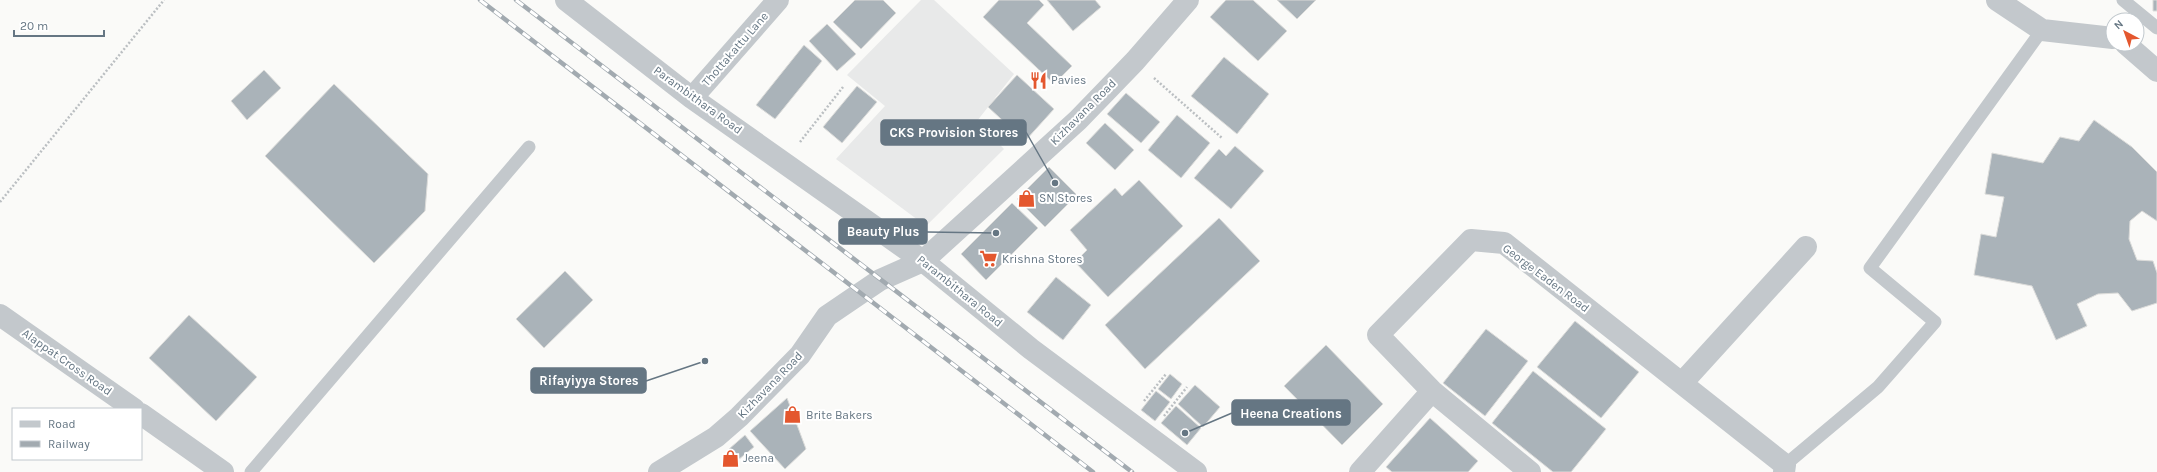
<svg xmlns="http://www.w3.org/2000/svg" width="2157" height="472" font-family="Karla,sans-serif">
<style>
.built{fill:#e8e9e9}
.building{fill:#aab3b9;stroke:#dcdcda}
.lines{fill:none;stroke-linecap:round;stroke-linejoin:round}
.path{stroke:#bbbfc2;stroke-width:2.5;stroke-dasharray:2 2;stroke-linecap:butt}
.service{stroke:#c3c8cc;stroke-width:13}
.minor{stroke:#c3c8cc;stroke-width:22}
.tertiary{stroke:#c3c8cc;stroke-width:22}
.rail-casing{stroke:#a2aab0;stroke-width:4.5}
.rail{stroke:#fff;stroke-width:3;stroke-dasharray:9;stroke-linecap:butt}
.labels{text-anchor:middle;stroke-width:4;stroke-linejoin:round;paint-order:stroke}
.street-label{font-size:12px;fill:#657683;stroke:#fff}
.poi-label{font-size:12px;fill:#657683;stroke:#fff;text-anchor:start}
.leader{fill:none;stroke:#657683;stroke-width:1.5}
.callout-dot{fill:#657683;stroke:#fff;stroke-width:1.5}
.callout{fill:#657683;stroke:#657683;stroke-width:1.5}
.callout-label{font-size:13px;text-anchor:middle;font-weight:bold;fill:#fff}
</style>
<rect width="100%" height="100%" fill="#fafaf8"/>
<path class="built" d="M921 0H934L1014 74 977 121 1004 149 926 226 836 159 885 106 847 75Z"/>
<path class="building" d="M855 0H883L896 13 861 49 833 22Z
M999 0H1039L1044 5 1027 23 1072 66 1054 84 983 17Z
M1047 0H1095L1101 7 1073 31Z
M1226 0H1253L1287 31 1258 61 1210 17Z
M1277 0H1316L1297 19Z
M2153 0H2157V11H2153Z
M827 24 856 54 837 71 809 41Z
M804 45 822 61 775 119 756 105Z
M1224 57 1269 94 1237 134 1191 96Z
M264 70 281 88 247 120 231 101Z
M1017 75 1054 109 1025 141 988 107Z
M334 84 428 174 425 211 374 263 265 156Z
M857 86 877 102 842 143 823 127Z
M1126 93 1160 122 1141 143 1107 114Z
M1177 115 1210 143 1181 178 1148 150Z
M2094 120 2132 147 2157 172V221L2142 211 2130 221 2129 239 2137 260 2153 261 2157 273V303L2132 311 2118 293 2098 294 2077 304 2087 326 2056 340 2032 286 1974 275 1981 234 1996 237 2004 197 1985 194 1992 153 2043 163 2060 137 2079 141Z
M1105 123 1134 150 1115 170 1086 143Z
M1235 146 1264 171 1231 209 1194 178 1219 149 1226 156Z
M1049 167 1077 195 1045 227 1017 199Z
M1139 180 1183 226 1108 297 1075 262 1087 250 1070 230 1115 188 1122 196Z
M1012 203 1038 228 986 280 961 254Z
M1219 218 1260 261 1145 369 1105 325Z
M565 271 593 300 544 348 516 319Z
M1056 277 1091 305 1063 340 1027 312Z
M189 315 257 377 216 421 149 358Z
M1575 321 1639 372 1601 418 1537 367Z
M1486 329 1528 361 1485 416 1443 383Z
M1326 345 1383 404 1342 445 1284 386Z
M1533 371 1606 429 1571 472H1553L1492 423Z
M1170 374 1182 384 1171 399 1158 389Z
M1195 385 1220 407 1203 427 1178 404Z
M1156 391 1170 402 1155 421 1141 410Z
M787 398 806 449 785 469 750 431Z
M1176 406 1201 428 1187 445 1161 423Z
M1430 418 1478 461 1468 472H1392L1386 467Z
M745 435 754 447 738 460 729 449Z"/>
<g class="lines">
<path class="path" d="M1154 78 1222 138
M800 142 843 87
M0 202 164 0
M1144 401 1166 374
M1164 416 1187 387"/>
<path class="service" d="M2123 0 2157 28
M1785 465 1878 387 1935 322 1870 268 2042 30
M251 472 529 147"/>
<path class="minor" d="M566 0 692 98 923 261 1031 349 1196 472
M1997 0 2042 30 2113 38
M2126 44 2157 71
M692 98 778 0
M0 315 134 409
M1682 383 1806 247
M141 414 223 472
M1360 472 1432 391
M1530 472 1432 391 1378 335 1471 240 1504 243 1785 465 1784 472"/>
<path class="tertiary" d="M659 472 716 437 739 417 800 355 827 316 880 280 923 261 1078 120 1135 61 1188 0"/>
<defs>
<path id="rail" d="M480 0 1093 472
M516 0 1132 472"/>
</defs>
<use href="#rail" class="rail-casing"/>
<use href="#rail" class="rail"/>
</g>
<defs>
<symbol id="restaurant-bare" viewBox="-9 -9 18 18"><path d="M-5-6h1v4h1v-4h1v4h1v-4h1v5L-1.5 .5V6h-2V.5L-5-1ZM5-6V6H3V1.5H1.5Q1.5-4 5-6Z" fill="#e4572e" stroke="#fff" stroke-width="2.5" paint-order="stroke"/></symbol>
<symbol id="shop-bare" viewBox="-9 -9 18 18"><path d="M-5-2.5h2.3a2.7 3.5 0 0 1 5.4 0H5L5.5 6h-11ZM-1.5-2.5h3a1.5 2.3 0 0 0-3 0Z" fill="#e4572e" stroke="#fff" stroke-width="2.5" paint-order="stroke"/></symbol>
<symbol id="supermarket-bare" viewBox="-9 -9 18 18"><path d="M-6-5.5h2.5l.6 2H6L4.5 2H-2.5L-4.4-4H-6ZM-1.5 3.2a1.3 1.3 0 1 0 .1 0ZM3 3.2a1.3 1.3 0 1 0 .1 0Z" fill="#e4572e" stroke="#fff" stroke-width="2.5" paint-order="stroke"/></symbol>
</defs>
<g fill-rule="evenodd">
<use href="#restaurant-bare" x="1026" y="68" width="25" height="25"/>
<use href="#shop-bare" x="1014" y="186" width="25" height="25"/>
<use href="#supermarket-bare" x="976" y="246" width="25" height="25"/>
<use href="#shop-bare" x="780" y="402" width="25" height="25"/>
<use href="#shop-bare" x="718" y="446" width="25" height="25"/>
</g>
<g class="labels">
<g class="street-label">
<text transform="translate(735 49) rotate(-49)" y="4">Thottakattu Lane</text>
<text transform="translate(698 100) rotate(36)" y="4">Parambithara Road</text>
<text transform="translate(1083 112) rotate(-45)" y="4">Kizhavana Road</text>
<text transform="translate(1546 278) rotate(37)" y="4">George Eaden Road</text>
<text transform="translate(960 291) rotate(39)" y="4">Parambithara Road</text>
<text transform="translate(67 362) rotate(35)" y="4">Alappat Cross Road</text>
<text transform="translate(770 385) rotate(-46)" y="4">Kizhavana Road</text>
</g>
<g class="poi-label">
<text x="1051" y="84">Pavies</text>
<text x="1039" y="202">SN Stores</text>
<text x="1002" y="263">Krishna Stores</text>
<text x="806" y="419">Brite Bakers</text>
<text x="743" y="462">Jeena</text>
</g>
</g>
<path class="leader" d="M1055 183L1026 132M996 233L927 232M705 361L646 381M1185 433L1232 413"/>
<g class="callout-dot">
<circle cx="1055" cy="183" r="4"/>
<circle cx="996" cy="233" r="4"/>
<circle cx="705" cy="361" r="4"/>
<circle cx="1185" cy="433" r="4"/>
</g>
<g class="callout">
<rect x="881" y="120" width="145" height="25" rx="4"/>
<rect x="839" y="219" width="88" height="25" rx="4"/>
<rect x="531" y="368" width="115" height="25" rx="4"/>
<rect x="1232" y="400" width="118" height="25" rx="4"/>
</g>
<g class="callout-label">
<text x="954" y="137">CKS Provision Stores</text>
<text x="883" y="236">Beauty Plus</text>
<text x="589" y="385">Rifayiyya Stores</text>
<text x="1291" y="418">Heena Creations</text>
</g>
<rect x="12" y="408" width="130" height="52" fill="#ffffff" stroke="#c1c8cd"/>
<rect x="20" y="421" width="20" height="6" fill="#c3c8cc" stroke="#c1c8cd"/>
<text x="48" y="428" font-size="12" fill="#657683">Road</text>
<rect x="20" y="441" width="20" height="6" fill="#a2aab0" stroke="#c1c8cd"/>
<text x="48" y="448" font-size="12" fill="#657683">Railway</text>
<g transform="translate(2125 32) rotate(319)"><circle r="19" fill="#ffffff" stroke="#c1c8cd"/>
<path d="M0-3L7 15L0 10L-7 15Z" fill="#e4572e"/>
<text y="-6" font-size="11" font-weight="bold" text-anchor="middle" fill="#657683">N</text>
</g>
<path d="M14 30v6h90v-6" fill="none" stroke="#657683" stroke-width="2"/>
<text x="20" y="30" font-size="12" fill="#657683" stroke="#ffffff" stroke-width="3" paint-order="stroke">20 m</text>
</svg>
